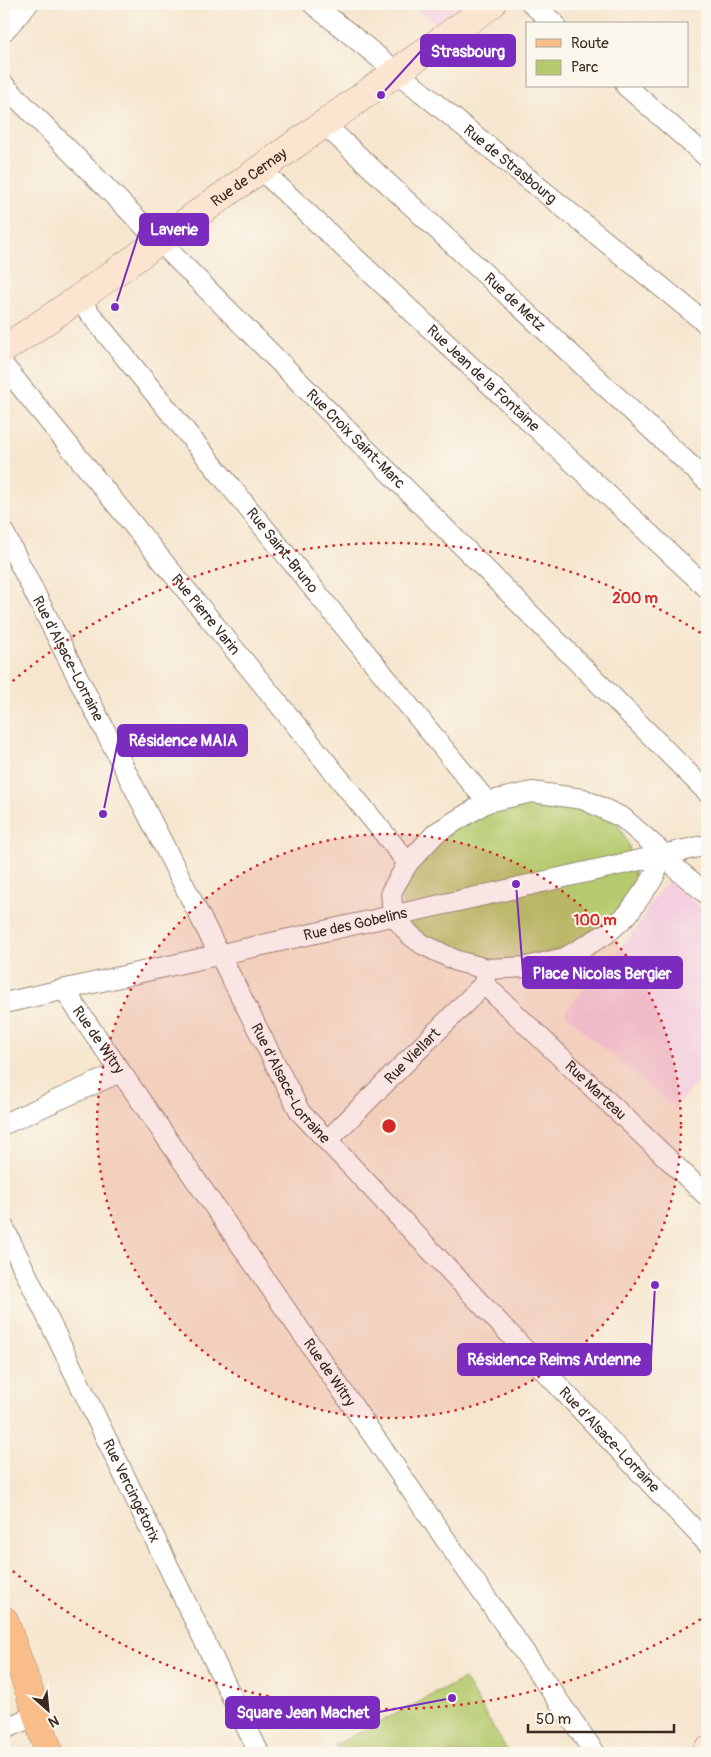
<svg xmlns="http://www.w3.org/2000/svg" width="711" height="1757" font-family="Pangolin,sans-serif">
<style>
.built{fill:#f3cfdf}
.green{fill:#b5ca6e;stroke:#787a46}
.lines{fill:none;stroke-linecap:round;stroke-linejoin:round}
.minor-casing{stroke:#988876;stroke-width:22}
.secondary-casing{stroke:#988876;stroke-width:29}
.primary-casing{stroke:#988876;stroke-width:29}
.minor{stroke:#fff;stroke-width:20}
.secondary{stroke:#fce5d0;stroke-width:28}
.primary{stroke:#f8bd89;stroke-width:28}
.ring{fill:none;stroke:#d62828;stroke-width:2.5;stroke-dasharray:2.5 5}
.labels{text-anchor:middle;stroke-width:4;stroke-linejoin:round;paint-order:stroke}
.street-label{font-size:15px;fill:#3b2a1e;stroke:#fbf7ec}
.centre{fill:#d62828;stroke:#fbf7ec;stroke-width:2.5}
.ring-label{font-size:15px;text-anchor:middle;font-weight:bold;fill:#d62828;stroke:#fbf7ec;stroke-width:4;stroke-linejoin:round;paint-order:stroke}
.leader{fill:none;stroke:#7b2cbf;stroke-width:2}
.callout-dot{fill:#7b2cbf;stroke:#fbf7ec;stroke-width:2}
.callout{fill:#7b2cbf;stroke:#7b2cbf;stroke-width:2}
.callout-label{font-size:16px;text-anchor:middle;font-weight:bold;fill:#fff}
</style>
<rect width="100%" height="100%" fill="#fbf7ec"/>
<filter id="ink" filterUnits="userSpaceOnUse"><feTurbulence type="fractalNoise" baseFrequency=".02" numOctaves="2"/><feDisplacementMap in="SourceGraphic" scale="10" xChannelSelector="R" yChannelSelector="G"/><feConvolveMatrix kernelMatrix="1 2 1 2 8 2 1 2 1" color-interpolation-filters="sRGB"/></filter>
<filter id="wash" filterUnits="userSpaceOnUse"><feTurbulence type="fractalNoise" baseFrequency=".0096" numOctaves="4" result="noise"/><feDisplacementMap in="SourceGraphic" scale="20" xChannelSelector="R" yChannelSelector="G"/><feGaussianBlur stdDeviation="1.12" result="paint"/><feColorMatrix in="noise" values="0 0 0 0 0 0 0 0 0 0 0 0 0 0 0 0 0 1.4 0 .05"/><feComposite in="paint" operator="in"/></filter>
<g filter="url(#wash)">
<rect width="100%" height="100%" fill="#f6e6cf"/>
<path class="built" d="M411 4H462L435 23Z
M668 881 707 913V1069L675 1108 593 1040 564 1012 623 945 641 921 655 897Z"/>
<path class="green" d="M533 799 579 806 617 822 629 846 635 879 622 905 597 928 562 949 509 962 454 952 414 930 397 889 446 832 486 809Z
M464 1679 509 1753H339L335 1745Z"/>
</g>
<g filter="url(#ink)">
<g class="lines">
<defs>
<g id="minor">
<path id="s1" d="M313 4 707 324"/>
<path d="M532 4 555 24"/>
<path d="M4 31 28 4"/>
<path id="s2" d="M4 85 707 792"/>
<path d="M626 86 707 157"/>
<path id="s3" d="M324 124 707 481"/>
<path id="s4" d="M261 168 273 181 707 588"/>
<path id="s5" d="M78 299 487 802"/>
<path id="s6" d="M4 366 408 863"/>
<path id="s7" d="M4 533 300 1112 707 1543"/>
<path d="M664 854 652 880 628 914 606 934 565 958 526 967 487 969 457 961 422 944 410 935 393 915 391 892 408 863 436 833 487 802 532 792 583 799 623 818 664 854 679 871 707 894"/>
<path id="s8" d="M484 984 707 1196"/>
<path id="s9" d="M65 990 75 1006 475 1582 595 1753"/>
<path id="s10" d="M4 1003 707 845"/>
<path d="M4 1124 120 1072"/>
<path id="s11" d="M328 1140 484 984 486 971"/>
<path id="s12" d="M4 1228 259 1753"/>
<path d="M4 1729 37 1715"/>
</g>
<g id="secondary">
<path id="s13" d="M4 349 78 299 492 4"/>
<path d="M706 1753 707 1751"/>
</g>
<path id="primary" d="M4 1620 30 1693 49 1753"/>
</defs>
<use href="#minor" class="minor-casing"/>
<use href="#secondary" class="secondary-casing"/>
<use href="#primary" class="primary-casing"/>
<use href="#minor" class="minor"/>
<use href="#secondary" class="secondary"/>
<use href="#primary" class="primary"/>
</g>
</g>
<circle cx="389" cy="1126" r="292" fill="#d62828" fill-opacity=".12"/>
<g class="ring">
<circle cx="389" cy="1126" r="292"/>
<path d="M707 1615A583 583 0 0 1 7 1566M7 686A583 583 0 0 1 707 637"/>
</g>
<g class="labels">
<g class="street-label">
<text dy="5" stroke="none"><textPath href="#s1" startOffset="254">Rue de Strasbourg</textPath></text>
<text dy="5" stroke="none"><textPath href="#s13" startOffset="299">Rue de Cernay</textPath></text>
<text dy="5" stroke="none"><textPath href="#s3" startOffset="261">Rue de Metz</textPath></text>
<text dy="5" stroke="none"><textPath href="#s4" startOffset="306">Rue Jean de la Fontaine</textPath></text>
<text dy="5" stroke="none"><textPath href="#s2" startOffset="499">Rue Croix Saint-Marc</textPath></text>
<text dy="5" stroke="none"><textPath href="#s5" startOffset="324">Rue Saint-Bruno</textPath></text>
<text dy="5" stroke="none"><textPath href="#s6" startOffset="320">Rue Pierre Varin</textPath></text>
<text dy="5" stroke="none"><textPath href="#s7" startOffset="141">Rue d'Alsace-Lorraine</textPath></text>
<text dy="5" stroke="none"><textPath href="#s10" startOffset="360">Rue des Gobelins</textPath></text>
<text dy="5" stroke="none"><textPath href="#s9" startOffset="60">Rue de Witry</textPath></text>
<text dy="5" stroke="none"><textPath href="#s11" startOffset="119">Rue Viellart</textPath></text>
<text dy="5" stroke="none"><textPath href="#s7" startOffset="621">Rue d'Alsace-Lorraine</textPath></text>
<text dy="5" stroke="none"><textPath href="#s8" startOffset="154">Rue Marteau</textPath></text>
<text dy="5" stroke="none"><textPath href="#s9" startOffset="465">Rue de Witry</textPath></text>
<text dy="5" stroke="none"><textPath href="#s7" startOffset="1101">Rue d'Alsace-Lorraine</textPath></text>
<text dy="5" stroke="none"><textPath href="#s12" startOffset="292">Rue Vercingétorix</textPath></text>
</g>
</g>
<circle cx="389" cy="1126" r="8" class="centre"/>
<g class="ring-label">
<text x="635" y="603">200 m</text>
<text x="595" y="925">100 m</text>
</g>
<path class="leader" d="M381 95L421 51M115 307L140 230M103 814L118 741M516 884L523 973M655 1285L651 1359M452 1698L379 1712"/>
<g class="callout-dot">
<circle cx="381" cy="95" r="5"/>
<circle cx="115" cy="307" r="5"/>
<circle cx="103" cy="814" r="5"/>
<circle cx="516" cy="884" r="5"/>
<circle cx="655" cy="1285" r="5"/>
<circle cx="452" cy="1698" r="5"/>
</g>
<g class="callout">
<rect x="421" y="35" width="94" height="31" rx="5"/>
<rect x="140" y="214" width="68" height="31" rx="5"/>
<rect x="118" y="725" width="129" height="31" rx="5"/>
<rect x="523" y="957" width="159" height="31" rx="5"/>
<rect x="458" y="1344" width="193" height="31" rx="5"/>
<rect x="226" y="1697" width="153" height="31" rx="5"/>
</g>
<g class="callout-label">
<text x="468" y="57">Strasbourg</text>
<text x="174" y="235">Laverie</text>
<text x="183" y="746">Résidence MAIA</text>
<text x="602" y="979">Place Nicolas Bergier</text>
<text x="554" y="1365">Résidence Reims Ardenne</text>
<text x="303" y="1718">Square Jean Machet</text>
</g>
<rect width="711" height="1757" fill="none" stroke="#fbf7ec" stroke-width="20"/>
<rect x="526" y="22" width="162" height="65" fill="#fbf7ec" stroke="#aea59a"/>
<rect x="536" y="39" width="25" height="8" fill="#f8bd89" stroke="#aea59a"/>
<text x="571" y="48" font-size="15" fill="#3b2a1e">Route</text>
<rect x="536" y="60" width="25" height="15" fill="#b5ca6e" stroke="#aea59a"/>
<text x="571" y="72" font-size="15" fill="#3b2a1e">Parc</text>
<g transform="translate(48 1710) rotate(153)" stroke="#fbf7ec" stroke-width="4" paint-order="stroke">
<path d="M0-4L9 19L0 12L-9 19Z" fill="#3b2a1e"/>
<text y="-8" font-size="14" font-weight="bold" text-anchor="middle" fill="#3b2a1e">N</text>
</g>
<path d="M528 1724v8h146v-8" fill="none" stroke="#3b2a1e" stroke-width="2.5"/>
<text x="536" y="1724" font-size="15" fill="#3b2a1e" stroke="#fbf7ec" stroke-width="4" paint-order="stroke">50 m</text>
</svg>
